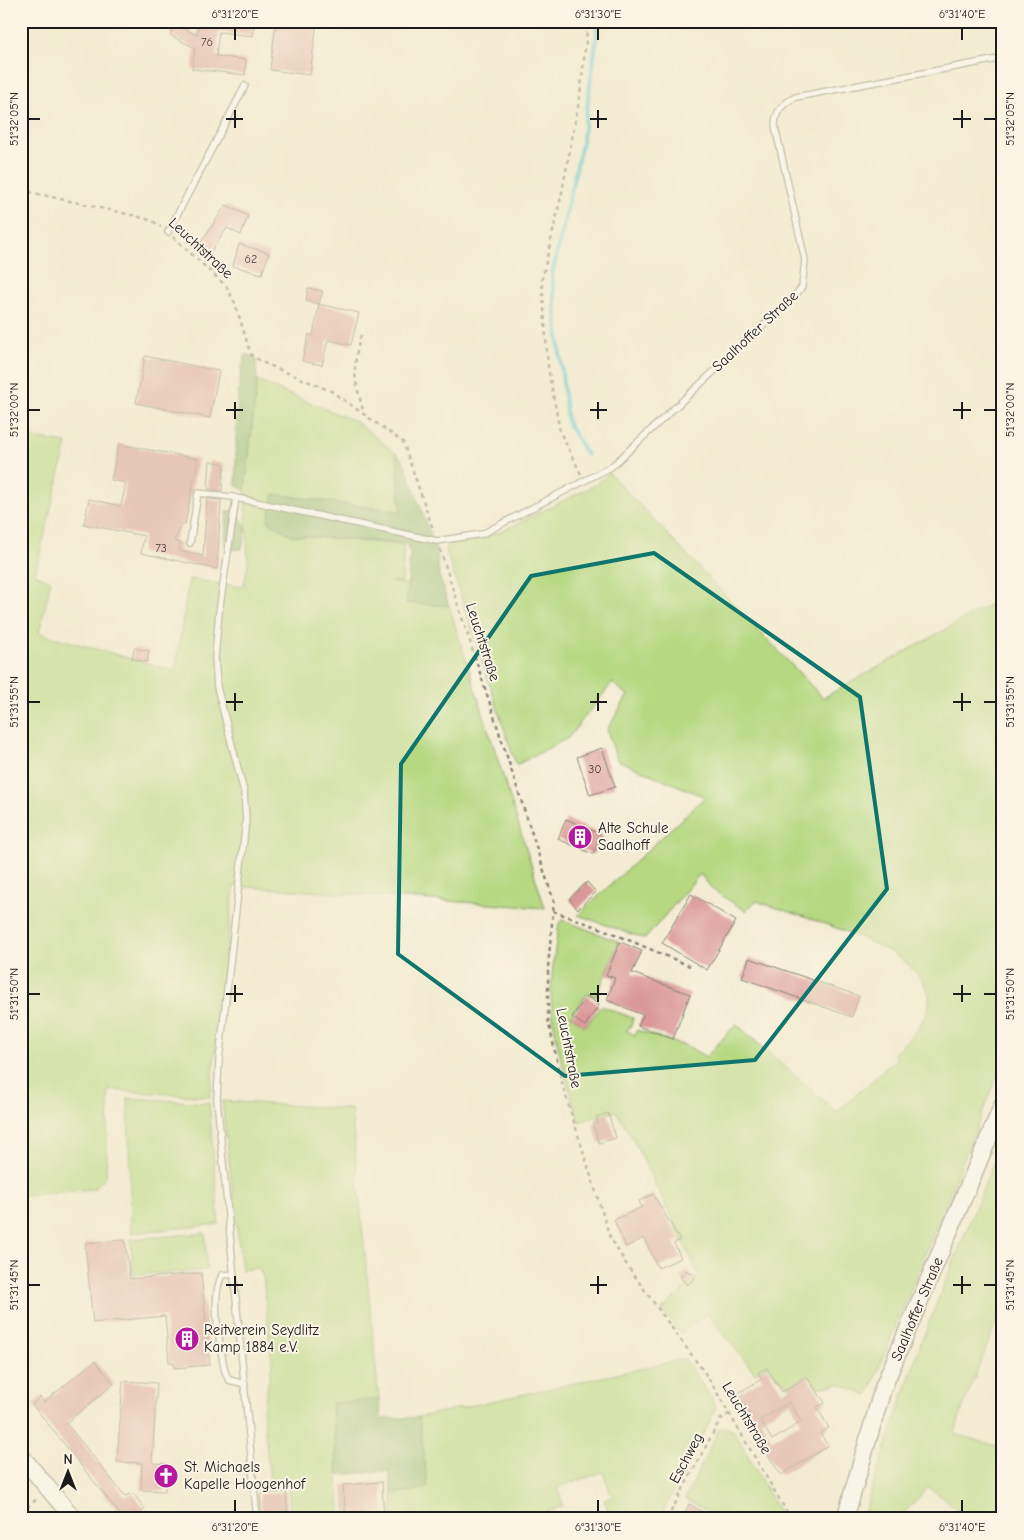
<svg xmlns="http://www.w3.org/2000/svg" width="1024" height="1540" font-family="'Comic Neue',sans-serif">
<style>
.green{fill:#b5d880;stroke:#687a4e}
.forest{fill:#90b86e;stroke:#566a45}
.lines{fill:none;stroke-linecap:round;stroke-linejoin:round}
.stream{stroke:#5cc4d8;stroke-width:4}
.building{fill:#da9998;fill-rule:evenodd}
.lane-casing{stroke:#888477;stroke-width:8}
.secondary-casing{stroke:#888477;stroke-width:19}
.path{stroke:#888477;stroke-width:2.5;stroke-dasharray:4 4;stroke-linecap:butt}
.lane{stroke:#fff;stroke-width:5.5}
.secondary{stroke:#fff;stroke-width:16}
.marked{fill:none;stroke:#0f766e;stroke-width:4;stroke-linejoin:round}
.ticks{fill:none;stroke:#1c1c1c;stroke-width:2}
.labels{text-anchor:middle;stroke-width:4;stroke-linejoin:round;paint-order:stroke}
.number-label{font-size:12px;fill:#4c3b3b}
.street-label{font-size:15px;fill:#1c1c1c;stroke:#fcf5e5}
.poi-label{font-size:15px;fill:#1c1c1c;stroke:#fcf5e5;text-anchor:start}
.neatline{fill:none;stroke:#1c1c1c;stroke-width:2}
.ticks-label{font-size:12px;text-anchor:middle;fill:#1c1c1c}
</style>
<rect width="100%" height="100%" fill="#fcf5e5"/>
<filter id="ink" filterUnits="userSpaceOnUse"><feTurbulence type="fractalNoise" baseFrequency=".02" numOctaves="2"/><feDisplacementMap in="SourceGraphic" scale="10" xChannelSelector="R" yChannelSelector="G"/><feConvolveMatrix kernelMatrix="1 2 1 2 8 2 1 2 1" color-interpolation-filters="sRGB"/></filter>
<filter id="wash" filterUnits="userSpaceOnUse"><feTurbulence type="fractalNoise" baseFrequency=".0096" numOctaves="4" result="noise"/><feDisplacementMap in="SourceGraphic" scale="20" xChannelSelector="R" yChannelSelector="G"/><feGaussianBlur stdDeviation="1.12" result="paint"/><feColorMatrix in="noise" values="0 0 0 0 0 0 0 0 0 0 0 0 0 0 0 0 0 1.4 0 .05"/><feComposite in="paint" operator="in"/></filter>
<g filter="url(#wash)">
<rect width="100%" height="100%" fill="#f3ecd2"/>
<path class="green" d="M257 381 355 421 397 454 401 512 275 494 268 521 291 535 404 545 402 582H390L408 584 407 588 432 604 449 606 545 908 234 886 210 1097 109 1090 106 1176 94 1189 21 1196V436L67 443 35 574 51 581 39 633 175 671 189 579 243 587 248 565 245 490Z
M609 473 823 698 1003 597V1062L868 1395 840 1384 818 1388 808 1375 790 1386 776 1376 768 1365 755 1373 707 1313 681 1334 662 1310 699 1275 632 1137 616 1111 579 1122C568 1086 556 1048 552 1010 549 982 555 951 559 923L563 920 619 942 596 997 587 994 571 1016 585 1027 601 1006 633 1018 631 1026 626 1030 635 1035 637 1030 689 1047 706 1057 736 1024 837 1112 897 1058 894 1053C907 1041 927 1022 929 1003 932 984 908 962 892 953 850 930 801 916 756 901L746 911 713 890 700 874 645 939 578 915 705 797 617 760 607 730 628 695 612 683 568 738 516 765 446 551 447 546 456 541 500 532 595 485Z
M128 1098 209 1103 219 1224 131 1233Z
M222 1101 351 1109 379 1399 332 1404 341 1519H291L288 1482 270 1483 263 1410 272 1363 263 1277 258 1268 242 1270Z
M1003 1139V1305L960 1415 955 1434 1003 1448V1519H964L965 1514 928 1487C899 1518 906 1519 862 1519L920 1345Z
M205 1233 207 1270 133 1275 131 1239Z
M685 1359 714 1402 716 1409 659 1519H611L604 1500 612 1497 603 1472 558 1487 563 1506 545 1513 546 1519H393L392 1494 428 1488 419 1417Z
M724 1427 734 1431 783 1519H721L685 1499 719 1429Z"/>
<path class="forest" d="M246 354 256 359 257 381 245 490 236 486C236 451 234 385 246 354Z
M397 454 404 461 437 553 439 575 449 606 406 603 410 556 408 544 291 535 268 521 274 494 401 512Z
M236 509 246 527 242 549 229 550 225 544 227 512Z
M379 1399 381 1419 419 1417 428 1488 392 1494 389 1471 338 1475 332 1403Z"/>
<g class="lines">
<path class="stream" d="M587 455 567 422 552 275 582 143 597 36 596 21"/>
</g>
<g id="blocks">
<path class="building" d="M199 21H255L253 36 219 32 216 56 246 60 245 75 192 69 195 48 170 35 175 24 197 35Z
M276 21H317L310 75 270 70Z
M226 205 248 216 241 235 227 228 210 253 199 245Z
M239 244 269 253 262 274 233 266Z
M308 288 323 291 319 304 306 301Z
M319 304 359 313 351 345 328 340 322 365 302 361 309 334 313 336Z
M145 356 219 371 210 418 136 403Z
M119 444 198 459 185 524H182L174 541 180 543 179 551 203 556 207 499 221 500 217 569 141 553 144 536 84 524 89 499 121 506 126 483 111 480Z
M210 461 224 464 222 491 208 489Z
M134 648 149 651 147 662 132 659Z
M602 748 615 787 590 795 577 757Z
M566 819 602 835 593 854 558 839Z
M587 882 596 892 578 909 569 899Z
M691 894 736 921 707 970 662 943Z
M620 942 642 951 632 973 690 994 673 1039 638 1026 643 1015 607 1000 615 978 606 975Z
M749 958 859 996 852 1017 742 978Z
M587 996 599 1005 585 1026 572 1017Z
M608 1113 616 1138 599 1143 593 1124 598 1123 596 1117Z
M653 1194 680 1240 674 1243 681 1258 658 1268 644 1238 626 1247 614 1220 642 1207 639 1201Z
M125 1240 130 1279 201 1273 210 1365 174 1368V1362H169L165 1316 93 1323 85 1243Z
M687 1270 695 1278 687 1285 680 1277Z
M95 1361 114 1384 66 1423 125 1496 133 1493 145 1509 134 1519H124L32 1404 40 1397 44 1402Z
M767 1368 782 1392 807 1377 825 1403 817 1407 829 1428 820 1433 828 1446 781 1475 745 1419 751 1416 738 1393 762 1379 758 1372ZM790 1402 801 1422 772 1440 760 1420Z
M123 1381 157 1383 152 1463 166 1464 165 1491 141 1490 142 1463 117 1462Z
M382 1482 384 1519H346L343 1485Z
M286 1492 288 1519H262L260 1494Z
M689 1504 715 1519H682Z"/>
</g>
</g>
<g filter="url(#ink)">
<use href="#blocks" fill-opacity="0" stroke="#888477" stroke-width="1"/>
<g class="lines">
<defs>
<path id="lane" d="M168 232 245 86
M236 498 219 612 215 657 217 687 244 792 246 820 219 1061 217 1099 257 1519
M190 543 198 493 232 497 437 541 482 534 611 467 794 297 802 287 805 260 775 126C775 111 783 103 796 97L1003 58
M234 1274 222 1275C210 1297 220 1347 225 1372L229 1380 245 1384"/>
<path id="secondary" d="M21 1456 74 1519
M845 1519 883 1388 1003 1104"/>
</defs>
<use href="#lane" class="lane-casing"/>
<use href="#secondary" class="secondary-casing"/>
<path class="path" d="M21 190 136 216 153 221 161 227
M173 237 226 286 235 303 251 355 264 363 331 391 403 442 434 532
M361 335C351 370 355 380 364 414
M581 474 560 432 548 367 542 279 561 197 580 96 588 21
M440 549 554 902 548 967V1020L563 1087 610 1237 628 1267 709 1379 791 1519
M553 911 605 930 690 966
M21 1438 26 1443
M21 1513 38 1498
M667 1519 720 1420 730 1413"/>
<use href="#lane" class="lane"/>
<use href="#secondary" class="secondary"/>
</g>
</g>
<path d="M0 0H1024V1540H0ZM654 553 860 697 887 889 755 1060 565 1076 398 954 401 764 531 576Z" fill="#f3ecd2" fill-opacity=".55" fill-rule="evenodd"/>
<path class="marked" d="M654 553 860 697 887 889 755 1060 565 1076 398 954 401 764 531 576Z"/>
<path class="ticks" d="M235 28V40M598 28V40M962 28V40M235 110V128M598 110V128M962 110V128M28 119H40M226 119H243M590 119H607M953 119H971M984 119H996M235 402V419M598 402V419M962 402V419M28 410H40M226 410H243M590 410H607M953 410H971M984 410H996M235 693V711M598 693V711M962 693V711M28 702H40M226 702H243M590 702H607M953 702H971M984 702H996M235 985V1002M598 985V1002M962 985V1002M28 994H40M226 994H243M590 994H607M953 994H971M984 994H996M235 1276V1294M598 1276V1294M962 1276V1294M28 1285H40M226 1285H243M590 1285H607M953 1285H971M984 1285H996M235 1500V1512M598 1500V1512M962 1500V1512"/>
<defs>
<symbol id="building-disc" viewBox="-11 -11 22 22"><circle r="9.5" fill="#b5179e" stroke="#fcf5e5"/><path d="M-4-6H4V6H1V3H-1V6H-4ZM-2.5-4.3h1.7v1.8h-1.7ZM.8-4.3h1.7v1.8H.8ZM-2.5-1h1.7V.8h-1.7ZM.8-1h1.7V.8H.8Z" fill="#fff"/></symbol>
<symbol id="church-disc" viewBox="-11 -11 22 22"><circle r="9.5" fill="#b5179e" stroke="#fcf5e5"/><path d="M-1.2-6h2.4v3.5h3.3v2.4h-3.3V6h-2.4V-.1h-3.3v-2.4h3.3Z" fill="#fff"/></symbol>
</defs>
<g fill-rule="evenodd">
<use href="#building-disc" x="566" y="823" width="28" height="28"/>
<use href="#building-disc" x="173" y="1325" width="28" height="28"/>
<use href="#church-disc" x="152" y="1462" width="28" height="28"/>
</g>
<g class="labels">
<g class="number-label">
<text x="207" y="46">76</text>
<text x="251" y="263">62</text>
<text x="161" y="552">73</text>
<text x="595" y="773">30</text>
</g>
<g class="street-label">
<text transform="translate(201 248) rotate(43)" y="5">Leuchtstraße</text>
<text transform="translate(755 331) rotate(-43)" y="5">Saalhoffer Straße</text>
<text transform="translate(483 642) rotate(72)" y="5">Leuchtstraße</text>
<text transform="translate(569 1048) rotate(79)" y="5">Leuchtstraße</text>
<text transform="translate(917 1309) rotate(-67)" y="5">Saalhoffer Straße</text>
<text transform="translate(747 1418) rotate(59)" y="5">Leuchtstraße</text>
<text transform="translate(686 1458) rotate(-62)" y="5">Eschweg</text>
</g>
<g class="poi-label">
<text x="598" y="833">Alte Schule<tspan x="598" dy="17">Saalhoff</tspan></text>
<text x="204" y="1335">Reitverein Seydlitz<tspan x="204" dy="17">Kamp 1884 e.V.</tspan></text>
<text x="184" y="1472">St. Michaels<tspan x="184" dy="17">Kapelle Hoogenhof</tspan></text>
</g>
</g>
<rect width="1024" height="1540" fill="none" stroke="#fcf5e5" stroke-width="55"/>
<g transform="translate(68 1472)" stroke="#fcf5e5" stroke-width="4" paint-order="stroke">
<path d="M0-4L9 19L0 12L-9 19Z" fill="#1c1c1c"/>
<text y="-8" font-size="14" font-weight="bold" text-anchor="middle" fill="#1c1c1c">N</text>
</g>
<rect x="28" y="28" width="968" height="1484" class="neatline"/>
<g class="ticks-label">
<text x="235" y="18">6°31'20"E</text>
<text x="598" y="18">6°31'30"E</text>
<text x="962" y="18">6°31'40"E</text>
<text transform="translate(14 119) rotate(-90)" y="4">51°32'05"N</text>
<text transform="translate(1010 119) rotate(-90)" y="4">51°32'05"N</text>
<text transform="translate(14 410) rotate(-90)" y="4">51°32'00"N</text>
<text transform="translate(1010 410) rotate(-90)" y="4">51°32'00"N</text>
<text transform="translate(14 702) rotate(-90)" y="4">51°31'55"N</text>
<text transform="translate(1010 702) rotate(-90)" y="4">51°31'55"N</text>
<text transform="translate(14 994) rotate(-90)" y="4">51°31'50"N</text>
<text transform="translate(1010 994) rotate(-90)" y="4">51°31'50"N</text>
<text transform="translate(14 1285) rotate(-90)" y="4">51°31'45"N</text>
<text transform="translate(1010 1285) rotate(-90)" y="4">51°31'45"N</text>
<text x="235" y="1531">6°31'20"E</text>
<text x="598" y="1531">6°31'30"E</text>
<text x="962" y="1531">6°31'40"E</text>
</g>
</svg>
